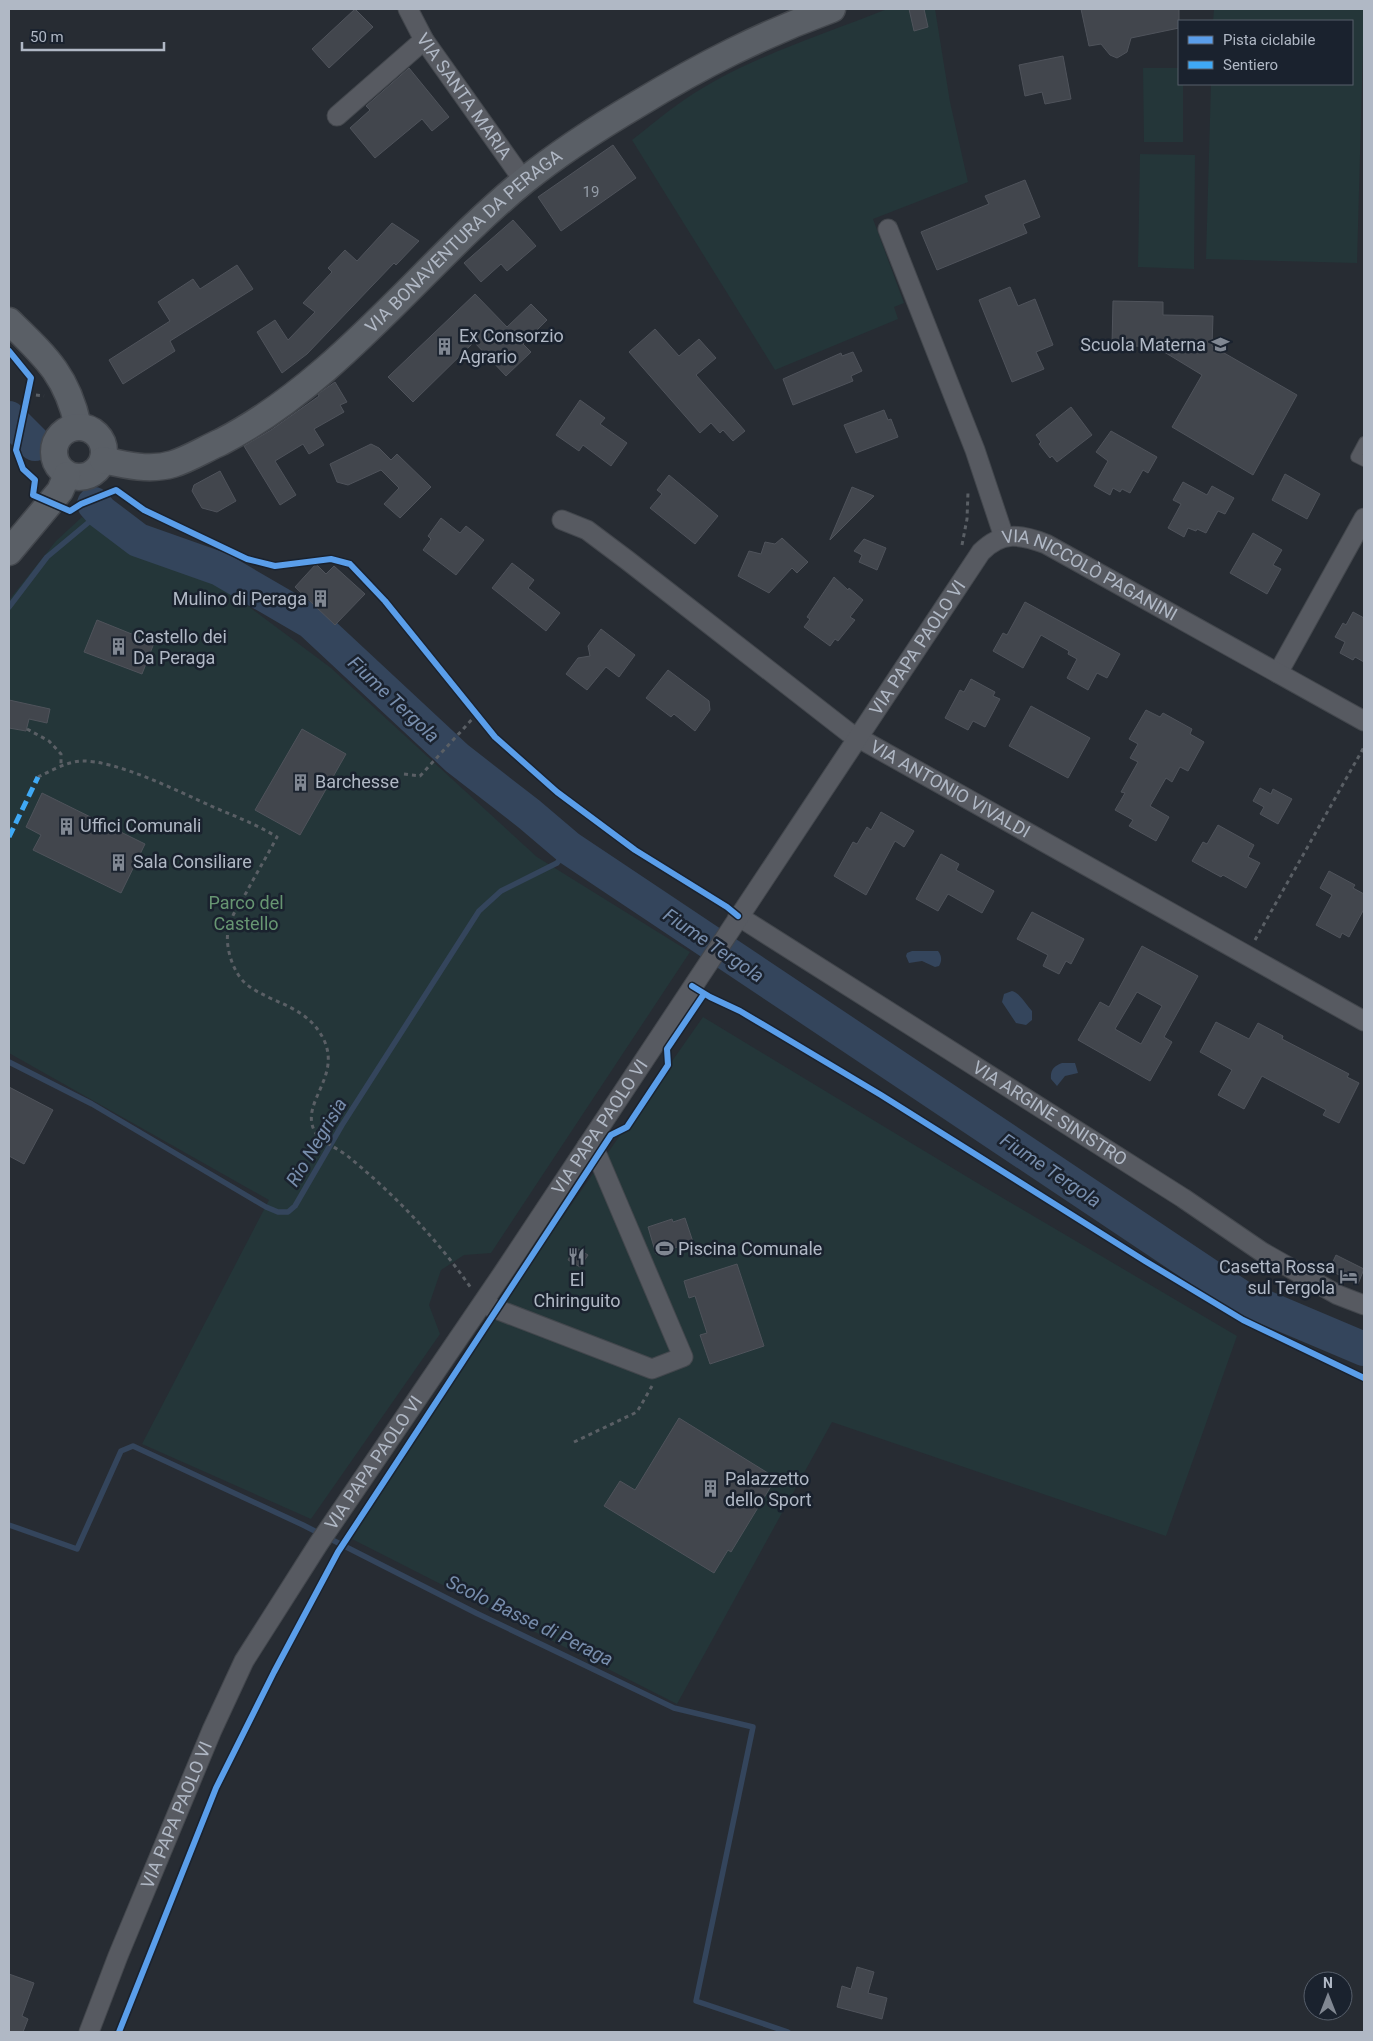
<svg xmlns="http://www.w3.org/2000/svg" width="1373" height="2041" font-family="Roboto,sans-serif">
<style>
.green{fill:#243639}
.water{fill:#34455c}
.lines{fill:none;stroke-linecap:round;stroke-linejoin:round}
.stream{stroke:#34455c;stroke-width:5.5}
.river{stroke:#34455c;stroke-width:34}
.building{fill:#42464d;stroke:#4f535b;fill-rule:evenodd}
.lane-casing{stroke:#43474d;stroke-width:12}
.street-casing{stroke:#43474d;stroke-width:21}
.secondary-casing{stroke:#43474d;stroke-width:29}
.path{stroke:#5a5f65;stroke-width:3;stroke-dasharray:4 4;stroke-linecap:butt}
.lane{stroke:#575a61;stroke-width:10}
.street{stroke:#575a61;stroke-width:19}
.secondary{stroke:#5a5f66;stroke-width:26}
.quiet{stroke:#3fa9f5;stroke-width:5;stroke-dasharray:10 5;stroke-linecap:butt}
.cycleway-casing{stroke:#1a222e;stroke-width:9}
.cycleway{stroke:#5a9eea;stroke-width:6}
.labels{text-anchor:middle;stroke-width:5;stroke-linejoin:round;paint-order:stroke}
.number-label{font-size:15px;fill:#949ca7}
.street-label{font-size:18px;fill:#b0b8c5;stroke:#1a222e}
.poi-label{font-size:18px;fill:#b0b8c5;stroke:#1a222e;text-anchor:start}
.park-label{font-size:18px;fill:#679672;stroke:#1a222e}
.water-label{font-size:19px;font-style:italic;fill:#788ead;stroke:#1a222e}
</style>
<rect width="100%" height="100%" fill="#272c33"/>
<path class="green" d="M887 9H935L950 102 968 182 873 219 904 303 894 307 898 319 775 370 632 140C649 127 666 112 684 100 743 59 820 36 887 9Z
M1214 9H1364L1357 263 1206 259 1211 84H1352V21H1213Z
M1143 68H1179V84H1183V142H1144Z
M1140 154 1195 155 1194 269 1138 267Z
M82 517 133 551 212 579 331 668 537 857 690 952 491 1253 464 1255 441 1270 429 1305 440 1334 311 1519 142 1444 269 1200 9 1053V600L56 541Z
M703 1017 974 1181 1237 1336 1166 1536 832 1422 677 1704 352 1539 400 1449Z"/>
<path class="water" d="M912 951H938C942 956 942 961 939 966L935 967 922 961 909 963 906 956 907 953Z
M1012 991C1020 993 1026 1005 1032 1011V1020L1026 1025 1016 1023 1002 1002 1004 994Z
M1062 1063H1075L1078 1073 1065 1076 1057 1086 1051 1079C1050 1070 1054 1066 1062 1063Z"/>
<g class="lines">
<path class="stream" d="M9 607 47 557 101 512
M9 1062 92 1104 266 1207 278 1212H288L295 1206 342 1125 479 911 501 891 557 863 569 848
M9 1525 77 1549 121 1451 133 1446 303 1525 476 1613 674 1708 753 1727 696 2001 788 2032"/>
<path class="river" d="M9 418 35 444
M94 504 101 512 138 540 220 569 311 622 457 758 529 814 569 848 1241 1297 1364 1349"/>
</g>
<path class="building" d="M355 9 373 27 329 68 312 49Z
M909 9H924L928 27 914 31Z
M1081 9H1179V28L1131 38 1127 52 1117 58 1110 55 1101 44 1089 46Z
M1063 56 1071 99 1045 104 1042 92 1025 96 1019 65Z
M409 68 449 117 432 131 422 119 375 158 350 128 370 110 366 106Z
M613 145 636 178 561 231 538 197Z
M1025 180 1040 217 1023 224 1027 233 937 270 921 232 989 204 985 196Z
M513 220 536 246 507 271 501 264 481 282 464 263Z
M392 223 419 241 396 265 394 263 307 354 282 373 257 332 275 320 288 340 315 312 303 303 332 272 328 268 345 250 357 261Z
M237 265 253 289 170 341 175 351 123 384 109 360 170 321 158 302 193 279 200 289Z
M1010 287 1018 306 1035 299 1053 345 1036 352 1044 369 1012 382 979 300Z
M475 294 507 327 531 304 547 320 523 344 531 352 506 376 474 342 413 402 388 377Z
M1113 301 1163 302V315L1213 316 1212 346 1297 395 1253 475 1172 427 1202 375 1156 347 1112 345Z
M655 329 679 356 699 339 716 358 696 375 745 431 733 441 723 430 720 433 711 423 700 433 629 352Z
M853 352 862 371 851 376 853 381 793 405 783 379 841 353 842 356Z
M335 382 347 402 340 405 344 412 314 429 324 445 309 454 303 444 275 461 296 495 280 505 244 446 271 430 319 396 318 394Z
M580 400 605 418 600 424 627 443 611 466 583 445 579 451 556 435Z
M1071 407 1092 435 1057 462 1052 456 1050 458 1039 444 1041 442 1036 435Z
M884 410 888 420 891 419 898 437 856 453 844 425Z
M1111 431 1157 457 1148 473 1143 470 1130 493 1122 489 1120 492 1113 488 1110 495 1094 486 1108 461 1096 452Z
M371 444 379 448 391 460 397 454 431 487 400 518 384 504 399 488 381 470 348 485 337 482 330 464Z
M220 471 236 501 217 512 202 508 192 491 194 485Z
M1285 474 1320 494 1307 519 1272 500Z
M669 475 718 516 695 544 650 508 662 494 657 490Z
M1183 482 1207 495 1212 486 1234 498 1225 514 1218 511 1206 533 1197 529 1196 531 1188 528 1184 537 1168 528 1181 504 1173 500Z
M852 487 874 496 830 540V539Z
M441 518 460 533 466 526 484 540 456 575 423 550 431 539 428 536Z
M1253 533 1282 550 1273 565 1281 569 1267 594 1230 573Z
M782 538 808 562 797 573 792 568 769 593 738 576 749 551 761 554 765 542 775 544Z
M864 539 886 548 877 570 859 562 862 555 854 551Z
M512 563 534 580 528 588 560 613 546 631 492 588Z
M316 564 326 574 334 566 365 594 335 625 295 587Z
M834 577 848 590 849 588 863 600 850 617 855 620 838 641 835 639 830 646 804 627 810 619 807 617Z
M1025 602 1120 654 1107 678 1097 673 1088 690 1067 678 1077 659 1068 654 1069 651 1041 635 1023 668 993 651 1003 633 1007 635Z
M1353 612 1364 618V662L1355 657 1353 660 1340 653 1345 642 1335 637 1343 623 1346 625Z
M97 620 154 643 142 674 84 652Z
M601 629 635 655 619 677 606 667 587 690 566 674 578 658 590 656 588 646Z
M668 670 709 701 710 710 695 731 674 714 671 717 646 698Z
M971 679 995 692 993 696 1000 699 985 727 973 721 968 730 945 718 960 690 964 692Z
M9 700 50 709 47 723 29 719 26 731 9 728Z
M1031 706 1090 738 1068 778 1009 746Z
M1146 710 1160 717 1163 713 1192 729 1190 734 1204 742 1188 771 1180 767 1172 782 1166 778 1150 806 1169 817 1156 841 1129 826 1133 820 1115 810 1125 793 1121 792 1138 762 1130 758 1138 744 1129 739Z
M302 729 346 754 300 835 255 810Z
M1260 788 1271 794 1273 789 1292 799 1278 824 1260 814 1264 807 1253 801Z
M42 793 145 844 121 893 33 850 41 835 26 827Z
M881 812 914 831 904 847 895 841 866 895 834 876 853 842 857 844 867 827 871 830Z
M1218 825 1254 845 1248 857 1260 863 1246 888 1223 875 1221 877 1192 861 1203 842 1207 844Z
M941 854 959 864 956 870 994 891 982 913 948 894 938 911 916 899Z
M1329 871 1355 885 1353 888 1364 894V909L1349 937 1342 933 1340 938 1316 925 1332 895 1320 888Z
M1032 912 1084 939 1071 964 1066 961 1059 974 1043 966 1048 955 1017 939Z
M1142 946 1198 976 1164 1037 1172 1042 1150 1081 1078 1040 1100 1002 1109 1007ZM1137 992 1162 1006 1141 1044 1115 1029Z
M1216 1022 1249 1039 1258 1023 1283 1036 1282 1039 1349 1074 1347 1077 1359 1083 1339 1123 1323 1115 1326 1110 1262 1076 1244 1109 1218 1095 1232 1070 1200 1052Z
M9 1087 53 1110 24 1164 9 1156Z
M685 1218 693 1242 656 1254 648 1227 672 1219 673 1222Z
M575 1247 588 1255 580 1267 568 1260Z
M1336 1255 1364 1269 1358 1284 1329 1270Z
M737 1264 764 1346 710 1364 700 1335 707 1333 695 1296 689 1298 684 1281Z
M679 1418 776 1478 731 1552 728 1550 714 1573 604 1506 620 1481 635 1490Z
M857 1967 874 1972 868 1993 887 1998 882 2019 837 2007 842 1986 851 1989Z
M9 1974 34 1983 22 2016 28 2019 23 2032H9Z"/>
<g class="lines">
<defs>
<path id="lane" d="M1364 442 1356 457 1364 461"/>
<g id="street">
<path id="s1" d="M408 9 424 40 524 181"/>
<path d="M337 116 424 40"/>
<path d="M888 229 975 450 1004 537"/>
<path id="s2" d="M562 520 587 530 627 560 848 732 1364 1021"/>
<path d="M1278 673 1364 518"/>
<path id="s3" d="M738 916 1183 1198 1262 1252 1338 1295 1364 1305"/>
<path d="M483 1304 652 1369 683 1357 598 1157 587 1146"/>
<path id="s4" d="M89 2032 118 1956 212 1730 244 1661 319 1543 503 1273 981 552C1002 531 1020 534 1046 544L1364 721"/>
</g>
<g id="secondary">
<path d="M9 321C45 356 67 375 78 426"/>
<circle cx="79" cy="452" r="25"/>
<path id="s5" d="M103 460C125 465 150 471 173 464 189 459 205 449 221 442 339 381 423 264 524 181 560 152 599 127 638 104 702 65 761 35 832 9"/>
<path d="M9 552 60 491 67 475"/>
</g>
</defs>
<use href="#lane" class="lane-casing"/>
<use href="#street" class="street-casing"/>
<use href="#secondary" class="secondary-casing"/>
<path class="path" d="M28 394 44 396
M962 545 967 519 968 492
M27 729 49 741 61 754V766
M404 774 420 776 476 715
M38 777C51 771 66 762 81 761 116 760 178 791 211 806 234 816 256 824 277 837 267 856 256 874 246 893 239 904 230 918 228 931 225 947 233 972 245 983 253 990 262 994 272 999 293 1008 313 1017 324 1040 341 1077 301 1102 314 1130 318 1140 341 1150 350 1158 396 1196 437 1239 471 1288
M1255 940 1364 747
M574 1442 637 1412 652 1386"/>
<use href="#lane" class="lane"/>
<use href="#street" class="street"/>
<use href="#secondary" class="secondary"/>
<path class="quiet" d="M9 837 38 777"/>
<defs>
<path id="cycleway" d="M9 351 31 378 16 450 23 469 35 480 33 495 70 511 81 504 116 490 144 510 247 559 275 566 331 559 350 564 385 601 495 737 557 792 635 850 727 907 738 916
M692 986 710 997 740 1011 881 1095 1145 1261 1243 1320 1364 1378
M119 2032 216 1788 274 1672 338 1552 611 1135 627 1127 668 1065 667 1049 704 994"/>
</defs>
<use href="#cycleway" class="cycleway-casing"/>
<use href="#cycleway" class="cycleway"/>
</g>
<defs>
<symbol id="school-bare" viewBox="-9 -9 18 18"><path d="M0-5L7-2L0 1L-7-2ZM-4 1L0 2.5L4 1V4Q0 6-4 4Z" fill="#808792" stroke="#1a222e" stroke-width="2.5" paint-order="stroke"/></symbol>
<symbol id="building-bare" viewBox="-9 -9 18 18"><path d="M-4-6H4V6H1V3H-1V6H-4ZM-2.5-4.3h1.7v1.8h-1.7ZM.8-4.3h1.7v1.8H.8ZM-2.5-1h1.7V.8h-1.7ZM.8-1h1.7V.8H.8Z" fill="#808792" stroke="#1a222e" stroke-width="2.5" paint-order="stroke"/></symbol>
<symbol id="stadium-bare" viewBox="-9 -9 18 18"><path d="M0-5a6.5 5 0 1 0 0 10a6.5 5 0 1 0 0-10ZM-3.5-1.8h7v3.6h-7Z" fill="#808792" stroke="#1a222e" stroke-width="2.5" paint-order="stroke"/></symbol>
<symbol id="restaurant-bare" viewBox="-9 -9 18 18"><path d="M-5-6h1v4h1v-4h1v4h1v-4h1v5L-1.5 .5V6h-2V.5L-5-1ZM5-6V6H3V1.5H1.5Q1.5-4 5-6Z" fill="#808792" stroke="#1a222e" stroke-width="2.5" paint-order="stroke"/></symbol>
<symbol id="hotel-bare" viewBox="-9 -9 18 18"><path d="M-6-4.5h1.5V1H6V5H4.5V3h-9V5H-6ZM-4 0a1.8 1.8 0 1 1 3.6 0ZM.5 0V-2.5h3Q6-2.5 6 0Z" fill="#808792" stroke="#1a222e" stroke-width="2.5" paint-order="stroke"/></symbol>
</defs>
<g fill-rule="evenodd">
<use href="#school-bare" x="1208" y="332" width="25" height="25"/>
<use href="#building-bare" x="432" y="334" width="25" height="25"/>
<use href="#building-bare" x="308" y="586" width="25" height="25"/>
<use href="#building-bare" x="106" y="634" width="25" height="25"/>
<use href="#building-bare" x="288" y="770" width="25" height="25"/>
<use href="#building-bare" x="54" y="814" width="25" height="25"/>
<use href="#building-bare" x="106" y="850" width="25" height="25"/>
<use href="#stadium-bare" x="652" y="1236" width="25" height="25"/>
<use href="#restaurant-bare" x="564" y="1244" width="25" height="25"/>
<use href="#hotel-bare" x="1336" y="1264" width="25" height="25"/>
<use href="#building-bare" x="698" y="1476" width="25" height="25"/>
</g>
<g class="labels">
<g class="number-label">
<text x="591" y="197">19</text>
</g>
<g class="street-label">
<text dy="6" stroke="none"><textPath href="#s1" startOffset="104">VIA SANTA MARIA</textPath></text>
<text dy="6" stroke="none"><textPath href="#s5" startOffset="440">VIA BONAVENTURA DA PERAGA</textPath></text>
<text dy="6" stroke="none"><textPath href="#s4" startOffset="1856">VIA NICCOLÒ PAGANINI</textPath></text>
<text dy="6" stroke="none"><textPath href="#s4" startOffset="1619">VIA PAPA PAOLO VI</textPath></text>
<text dy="6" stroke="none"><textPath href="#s2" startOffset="474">VIA ANTONIO VIVALDI</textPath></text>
<text dy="6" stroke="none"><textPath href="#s3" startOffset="369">VIA ARGINE SINISTRO</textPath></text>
<text dy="6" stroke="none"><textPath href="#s4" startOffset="1044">VIA PAPA PAOLO VI</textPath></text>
<text dy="6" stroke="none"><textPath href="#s4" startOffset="639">VIA PAPA PAOLO VI</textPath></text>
<text dy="6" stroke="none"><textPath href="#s4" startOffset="234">VIA PAPA PAOLO VI</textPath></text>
</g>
<g class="poi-label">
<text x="459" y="342">Ex Consorzio<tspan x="459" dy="21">Agrario</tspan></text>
<text x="1206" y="351" text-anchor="end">Scuola Materna</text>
<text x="307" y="605" text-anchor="end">Mulino di Peraga</text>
<text x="133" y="643">Castello dei<tspan x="133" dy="21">Da Peraga</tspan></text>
<text x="315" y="788">Barchesse</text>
<text x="80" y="832">Uffici Comunali</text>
<text x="133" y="868">Sala Consiliare</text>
<text x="678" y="1255">Piscina Comunale</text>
<text x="1335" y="1273" text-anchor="end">Casetta Rossa<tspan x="1335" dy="21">sul Tergola</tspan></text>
<text x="577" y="1286" text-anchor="middle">El<tspan x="577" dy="21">Chiringuito</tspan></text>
<text x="725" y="1485">Palazzetto<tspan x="725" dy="21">dello Sport</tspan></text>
</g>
<g class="park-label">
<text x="246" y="909">Parco del<tspan x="246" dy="21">Castello</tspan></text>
</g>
<g class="water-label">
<text transform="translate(394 699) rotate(43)" y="7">Fiume Tergola</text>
<text transform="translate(714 945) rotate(34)" y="7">Fiume Tergola</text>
<text transform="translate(316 1142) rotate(-59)" y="7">Rio Negrisia</text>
<text transform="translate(1051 1170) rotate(34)" y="7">Fiume Tergola</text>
<text transform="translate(530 1620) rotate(26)" y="7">Scolo Basse di Peraga</text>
</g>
</g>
<rect width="1373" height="2041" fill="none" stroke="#b0b8c5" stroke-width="20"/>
<rect x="1178" y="20" width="175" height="65" fill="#1a222e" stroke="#565e6a"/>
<rect x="1188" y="36" width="25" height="8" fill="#5a9eea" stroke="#565e6a"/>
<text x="1223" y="45" font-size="15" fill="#b0b8c5">Pista ciclabile</text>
<rect x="1188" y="61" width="25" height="8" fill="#3fa9f5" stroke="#565e6a"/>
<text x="1223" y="70" font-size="15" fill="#b0b8c5">Sentiero</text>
<g transform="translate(1328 1996)"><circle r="24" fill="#1a222e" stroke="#565e6a"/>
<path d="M0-4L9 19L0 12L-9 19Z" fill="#808792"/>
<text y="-8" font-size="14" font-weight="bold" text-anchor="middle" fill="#b0b8c5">N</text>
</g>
<path d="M22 42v8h142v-8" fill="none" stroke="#b0b8c5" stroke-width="2.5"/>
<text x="30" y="42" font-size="15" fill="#b0b8c5" stroke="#1a222e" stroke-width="4" paint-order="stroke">50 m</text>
</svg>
